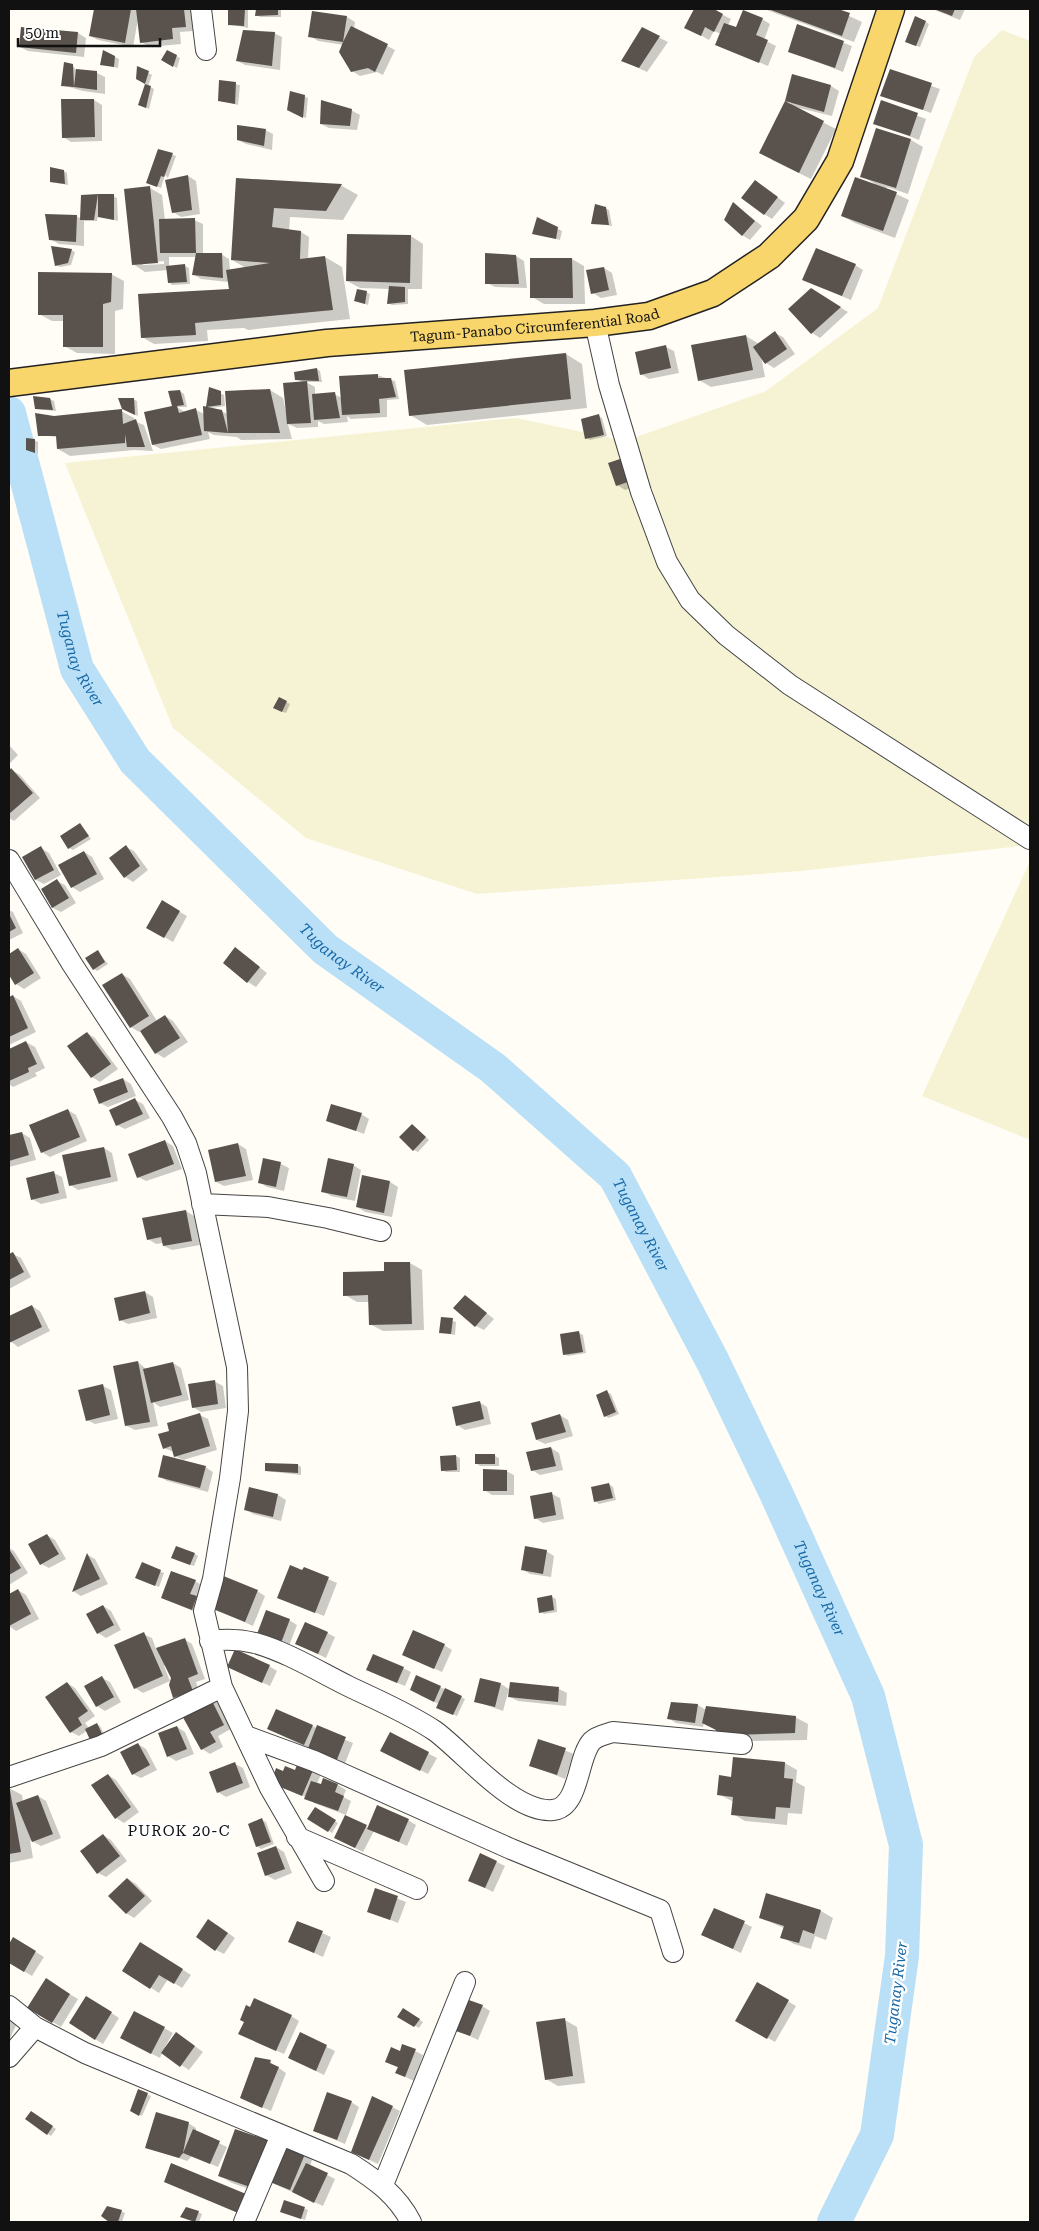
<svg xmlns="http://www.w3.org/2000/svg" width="1039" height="2231" font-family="'Roboto Serif',serif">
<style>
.farmland{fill:#f6f3d4}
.shadow{fill:#0003;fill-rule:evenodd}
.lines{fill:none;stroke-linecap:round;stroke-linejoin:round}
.river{stroke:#b9e0f7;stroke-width:34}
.building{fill:#5a524d}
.minor-casing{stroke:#444;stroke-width:22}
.major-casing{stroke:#222;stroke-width:29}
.minor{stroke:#fff;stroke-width:20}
.major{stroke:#f9d66b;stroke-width:26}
.labels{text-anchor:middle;stroke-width:5;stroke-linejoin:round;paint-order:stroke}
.street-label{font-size:14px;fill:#111;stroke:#fff}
.water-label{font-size:15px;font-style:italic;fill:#1768a6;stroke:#fff}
.neighbourhood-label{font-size:15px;letter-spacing:1px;fill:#111;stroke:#fff}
</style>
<rect width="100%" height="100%" fill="#fffdf5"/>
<path class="farmland" d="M1002 30 1030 41V845L801 871 477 894 306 838 173 728 65 463 516 418 625 441 766 391 878 308 974 57Z
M1030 861V1140L922 1096Z"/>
<path class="shadow" d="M95 9H191L193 31 180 32 181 44 150 47 141 42 138 19 133 47 98 40 90 36Z
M229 9H248V28L229 24Z
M258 9H281V17H260L257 15Z
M695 9H711L731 19 728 25 737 29 762 19 770 24 764 40 776 46 768 66 717 45 721 34 714 31 709 40 686 27Z
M764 9H834L862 22 854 42Z
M932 9H965L960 20Z
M314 12 347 17 355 22 354 29 395 50 383 75 377 72 360 76 352 71 344 45 318 41 310 36Z
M926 22 929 24 920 47 910 44Z
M798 26 852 46 843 72 789 51Z
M642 29 668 42 647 72 623 61Z
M78 33 86 38 84 57 28 51 20 47Z
M274 33 282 37 280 70 245 65 237 61Z
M167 51 180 58 177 68 163 60Z
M115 57 119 59 118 68 101 64Z
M72 65 76 70 97 73 105 77V94L83 91 62 85Z
M138 67 152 75 148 86 154 89 149 109 139 105 146 83 137 78Z
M890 71 940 89 931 113 882 95Z
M793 76 831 86 839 91 832 116 791 106 836 129 811 179 772 160 791 103 786 101Z
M220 82 240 85 238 105 219 100Z
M304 96 308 98 306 118 292 112Z
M94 100 102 105V141L71 142 63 137Z
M881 102 926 119 919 140 874 123Z
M351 110 360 115 357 130 329 128 321 124Z
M876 129 911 140 923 147 908 194 887 187 886 189 909 200 895 238 855 223 842 216 875 184 862 176Z
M265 130 273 134 272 150 246 144 238 140Z
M159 150 176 156 168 178 165 175 161 188 151 184Z
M63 171 67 173 68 185 51 182Z
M188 176 196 181 200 214 181 217 173 212Z
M237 179 342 186 358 195 343 220 290 217 289 231 301 232 309 237 308 259 325 257 342 267 350 319 248 330 244 328 207 330 208 341 154 344 142 337 229 290 228 282 201 279 193 274 196 257H169V267L185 266 189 268 190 284 172 285 169 282 168 270 145 272 133 264 150 188 162 195 165 220H194L203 224V254H221L229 259 230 270 246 268 232 260ZM164 261V264L143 265V263Z
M763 186 785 203 772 219 764 214Z
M82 196H113L117 198 118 221 98 216 97 221H84V246L59 244 50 239 76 216 82 219Z
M733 203 762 226 750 240 742 235Z
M605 208 609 210 612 226 593 223Z
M538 219 562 231 560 240 533 233Z
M411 236 423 244 422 289H408V304L392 305 388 303 390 289 360 288 347 281Z
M71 250 75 252 71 265 60 267 56 265Z
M516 256 524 261 527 288 495 287 487 283Z
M572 259 584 266 585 304H544L532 297Z
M855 265 863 270 851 300 812 284Z
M604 268 612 273 617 295 601 298 593 293Z
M111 274 124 281 123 309 115 311V354L77 353 64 346V321H52L39 314Z
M811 290 848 312 820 338 812 333Z
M366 292 370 294 368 305 355 300Z
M775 333 783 337 795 354 774 368 766 363 761 356 765 377 711 387 699 380 746 336 759 344Z
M666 347 674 351 679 373 649 379 641 374Z
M566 354 582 364 587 408 427 425 410 415Z
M317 369 320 371 322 382H306L315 387V395L334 394 342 398 377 375 395 381 399 399 387 400V417L351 419 347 416 348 422 324 424 318 421V427L297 428 288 424 292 439 241 440 237 437 214 435 208 432 210 439 161 449 153 445 176 407 180 391 184 394 187 407H177L185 412 196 410 204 414 208 408 210 389 224 395 225 406 211 408 228 414 270 390 283 398 286 412 302 382 297 379Z
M50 399 54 401 56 411 36 409Z
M133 399 137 401 138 416 127 411Z
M121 411 134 418V421L144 425 153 451 134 450 70 456 58 449 57 437 39 435 54 417Z
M599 416 602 418 607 436 590 440 587 438Z
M34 440 38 442V454L31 452Z
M610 463 641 484 625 490 617 485Z
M280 699 290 704 286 713 278 710Z
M9 745 18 755 9 764Z
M12 770 20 775 40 798 14 821 9 818V772Z
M80 825 91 839 73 850 69 848Z
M126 847 134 851 148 870 133 882 125 877Z
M41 848 49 853 61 875 44 884 36 880 24 857Z
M84 852 92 857 104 879 80 892 72 887Z
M57 881 65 885 76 903 61 912 53 908 42 890Z
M162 902 187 916 173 942 147 927Z
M9 910 13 912 23 933 9 940Z
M18 949 26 954 41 978 24 989 16 984 9 973V955Z
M236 949 267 973 256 987 248 982Z
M98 952 108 964 97 971 94 969Z
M122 974 130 979 157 1021 165 1016 173 1021 188 1042 164 1058 156 1053 141 1030 139 1032 131 1027Z
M13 996 21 1001 36 1032 9 1045V998Z
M87 1033 95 1038 118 1069 100 1082 92 1077Z
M26 1042 35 1047 45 1068 35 1073 37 1076 13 1087 9 1084V1050Z
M123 1079 131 1084 136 1096 108 1107 100 1103Z
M135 1100 143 1104 150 1118 125 1129 117 1125Z
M68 1110 76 1115 87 1141 50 1157 42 1152Z
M361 1114 369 1119 364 1134 327 1120Z
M416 1128 429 1140 418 1152 414 1150Z
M22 1133 30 1138 36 1160 9 1167V1136Z
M165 1141 173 1146 182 1169 146 1181 138 1177Z
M238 1144 246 1149 253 1180 224 1186 216 1182Z
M104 1148 112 1153 118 1181 78 1190 70 1185Z
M264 1160 281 1164 289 1168 284 1191 267 1187 259 1182Z
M353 1165 361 1170 355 1201 331 1196 323 1191Z
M54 1173 62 1177 67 1198 41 1204 32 1199Z
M390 1182 398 1187 392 1217 365 1212 357 1207Z
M186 1211 194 1216 200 1245 172 1250 164 1246 163 1243 156 1244 148 1239Z
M13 1254 21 1258 31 1277 9 1289V1256Z
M410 1263 422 1270 424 1330 383 1331 370 1324V1302H357L345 1295 386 1272Z
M145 1292 153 1297 157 1318 128 1324 120 1320Z
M465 1296 494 1319 484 1330 476 1326Z
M32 1306 40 1311 50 1331 18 1347 9 1340V1317Z
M442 1318 456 1322 455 1335 440 1332Z
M579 1333 583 1335 586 1353 568 1356 564 1354Z
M138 1362 146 1369 173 1363 181 1368 189 1400 160 1407 153 1402 158 1426 135 1430 127 1426Z
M214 1381 223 1386 226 1408 201 1412 193 1407Z
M103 1386 111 1390 118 1419 95 1424 87 1420Z
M607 1392 611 1394 619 1414 609 1418 605 1416Z
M479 1402 487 1407 491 1424 465 1430 457 1425Z
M200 1415 208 1419 217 1450 183 1460 175 1456 174 1452 164 1448 171 1432Z
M560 1415 568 1420 573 1436 545 1444 537 1440Z
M551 1448 559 1453 563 1470 540 1475 532 1470Z
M456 1456 460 1458V1472H446L442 1470Z
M476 1456H495L499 1458V1466H480L476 1463Z
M298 1465 301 1467V1475L266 1471Z
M205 1467 213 1472 208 1492 167 1481 159 1476Z
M506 1471 514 1475V1495H492L484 1490Z
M609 1484 613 1487 616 1500 599 1504 595 1501Z
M250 1489 278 1495 286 1500 281 1521 253 1514 245 1509Z
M552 1494 560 1498 564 1519 543 1523 535 1518Z
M47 1535 55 1540 66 1559 49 1568 41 1564Z
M9 1548 14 1551 28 1573 9 1585Z
M546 1551 554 1556 551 1577 530 1574 522 1569Z
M195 1554 198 1556 194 1566 176 1560Z
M88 1555 95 1559 108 1584 81 1596 73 1591Z
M142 1564 164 1573 159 1587 140 1579Z
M304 1568 337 1583 324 1616 279 1598Z
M195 1581 203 1586 200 1614 162 1598Z
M18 1590 26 1595 39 1619 16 1631 9 1626V1595Z
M257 1591 265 1596 253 1626 210 1607Z
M552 1597 556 1599 557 1612 544 1614 541 1612Z
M103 1606 111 1611 121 1630 106 1638 98 1633Z
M289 1620 297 1625 289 1646 266 1638Z
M327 1633 335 1637 326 1658 297 1644Z
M143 1634 152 1638 156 1649 184 1639 192 1644 205 1679 196 1682 200 1695 182 1702 174 1697 172 1678 165 1665 164 1666 170 1681 143 1693 135 1688Z
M444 1645 452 1650 442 1672 412 1659Z
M269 1666 277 1671 270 1686 237 1671Z
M403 1668 411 1672 405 1686 376 1674Z
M102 1678 110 1682 121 1702 105 1711 97 1706Z
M67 1683 75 1688 95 1716 85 1723 89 1728 97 1724 100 1726 106 1738 87 1731 79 1736 71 1732Z
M501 1684 509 1689 503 1711 475 1701Z
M440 1687 465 1699 457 1716 441 1709 439 1704 419 1695Z
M559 1689 567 1693 566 1706 518 1701 510 1697Z
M210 1698 218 1703 231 1729 218 1736 223 1747 210 1754 202 1749Z
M672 1703 698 1705 706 1710 795 1717 808 1724 807 1740 745 1741 704 1723 703 1727 676 1723 668 1718Z
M312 1726 353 1743 344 1766 277 1733Z
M177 1727 185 1732 194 1754 176 1761 168 1756Z
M390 1734 437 1758 428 1774 390 1755Z
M539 1740 574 1754 565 1779 530 1765Z
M138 1744 146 1749 157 1770 141 1778 133 1774Z
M734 1758 785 1763 797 1770 796 1782 805 1787 802 1814 788 1813 787 1825 745 1821 733 1814 734 1802 718 1794 732 1778Z
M235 1764 243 1768 250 1787 226 1797 218 1792Z
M299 1764 321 1774 317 1784 338 1785 346 1790 343 1797 351 1801 346 1815 314 1803 306 1797 280 1787 284 1773 296 1772Z
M108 1775 116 1780 139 1812 124 1823 116 1818Z
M9 1788 22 1795 23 1802 38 1796 46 1801 61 1838 41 1846 30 1840 33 1858 9 1863Z
M316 1809 338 1823 332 1833 309 1818Z
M346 1816 369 1828 408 1820 416 1825 407 1846 374 1831 363 1852 343 1842Z
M262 1820 266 1822 274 1844 261 1849 257 1846Z
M103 1835 111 1840 127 1861 106 1877 98 1873Z
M276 1847 284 1852 292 1873 275 1880 266 1875Z
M497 1862 505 1866 493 1892 469 1880Z
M128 1879 136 1884 152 1901 134 1918 126 1913Z
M376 1890 406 1902 398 1923 368 1911Z
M821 1911 833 1918 826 1940 815 1936 811 1949 794 1944 782 1937 784 1928 760 1918Z
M298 1922 331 1937 323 1957 290 1942Z
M744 1923 752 1927 741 1953 711 1939Z
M217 1925 235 1938 224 1954 216 1950Z
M14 1939 44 1957 32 1976 9 1962V1947Z
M149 1948 191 1975 182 1988 168 1979 159 1993 123 1970Z
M46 1980 78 1999 61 2027 29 2008Z
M758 1984 796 2006 775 2042 737 2020Z
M95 2002 119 2018 103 2044 95 2039Z
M482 2006 490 2011 478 2040 455 2029Z
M403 2010 423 2022 419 2028 399 2016Z
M135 2012 173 2033 165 2047 185 2039 203 2052 189 2070 162 2053 160 2058 129 2042Z
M291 2016 299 2021 284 2054 248 2038Z
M9 2019 17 2023 9 2041Z
M565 2020 577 2027 585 2083 558 2086 546 2079Z
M300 2034 335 2051 324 2075 297 2062Z
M415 2051 423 2055 414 2081 397 2073 399 2068 386 2062 401 2052Z
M256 2058 270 2062 286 2073 271 2111 241 2098Z
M147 2094 151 2096 142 2116 132 2111Z
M351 2102 359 2107 345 2144 314 2131Z
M392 2107 400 2111 378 2164 361 2156Z
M35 2114 56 2129 51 2136 48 2134Z
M188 2123 196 2128V2132L227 2147 218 2167 192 2156 187 2161 147 2147Z
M304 2156 312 2160 310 2166 335 2179 323 2206 270 2182 266 2195 232 2183 220 2176Z
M165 2181 250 2198 263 2205 256 2221Z
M285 2201 308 2210 305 2220 285 2213Z
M121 2211 125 2213 122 2222H111L103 2216Z
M198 2212 202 2214 199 2222 181 2217Z"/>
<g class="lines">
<path class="river" id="s1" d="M9 413 77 669 135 761 325 949 493 1068 615 1176 713 1362 776 1493 868 1696 906 1845 902 1956 877 2135 834 2222"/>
</g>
<path class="building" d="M94 9H131L125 43 89 36Z
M136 9H184L186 27 172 28 173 39 140 43Z
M228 9H245L244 26 228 25Z
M256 9H278V15L255 16Z
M694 9H714L723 14 714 32 705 27 701 36 684 28Z
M768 9H838L850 13 842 36Z
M934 9H955L952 16Z
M743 10 763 18 756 35 768 40 759 63 715 45 724 23 736 27Z
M312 11 347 16 343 42 351 26 388 44 375 72 368 68 351 72 339 52 343 42 308 37Z
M915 16 926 21 916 46 905 42Z
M797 24 844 41 835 68 788 52Z
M21 27 78 32 76 53 19 47Z
M642 27 660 36 639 68 621 61Z
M243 30 275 32 272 66 236 61Z
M103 50 115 56 114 67 100 65Z
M167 50 177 55 173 67 161 60Z
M64 62 73 64 74 87 61 86Z
M137 66 149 71 145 84 136 79Z
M76 69 97 71V90L74 87Z
M890 69 932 83 923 110 880 96Z
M792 74 831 85 824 112 785 101Z
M219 80 236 82 235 104 218 101Z
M145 84 151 86 146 108 138 105Z
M290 91 305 95 303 118 287 110Z
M61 99H94L95 137 62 138Z
M321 100 352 109 350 126 320 124Z
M881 100 918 113 910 136 873 124Z
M785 101 824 121 799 173 759 153Z
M237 125 266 129 264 146 237 140Z
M876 128 911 139 896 188 860 177Z
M158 149 173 153 164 177 161 176 157 187 146 183Z
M50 167 64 170 65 184 50 182Z
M188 175 192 210 172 213 165 180Z
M855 177 897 192 883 231 841 216Z
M236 178 342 184 326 211 274 208 272 227 301 231 300 259 325 256 333 310 195 323 196 335 141 338 138 294 229 289 226 270 270 263 231 260Z
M755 180 778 197 764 215 741 198Z
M150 186 158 263 132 265 124 189Z
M98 194 94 220H80L81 195 98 194H114V220L98 217Z
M733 202 755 221 742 236 724 220Z
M595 204 606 207 609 225 591 224Z
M45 214 77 215 76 242 49 240Z
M537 217 558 227 556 239 532 234Z
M195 218 196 253H160L159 219Z
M347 234 411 235 410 283 346 281Z
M51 246 72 249 68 263 55 266Z
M816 248 856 264 842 296 802 280Z
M196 253H222L223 278 192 275Z
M485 253 516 255 519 284H485Z
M530 258H572L573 298H530Z
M185 264 187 282 168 283 166 266Z
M604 267 609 290 591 294 586 270Z
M38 272 112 273 111 302 103 304V347H63V315H38Z
M389 286 405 287V302L387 304Z
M811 288 841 307 811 334 788 309Z
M357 289 367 291 365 304 354 301Z
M775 331 787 349 765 364 753 347Z
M746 335 753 370 698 381 691 345Z
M666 345 671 368 640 375 635 352Z
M566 353 571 399 409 416 404 370Z
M317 368 319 381 295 380 294 372Z
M378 374V378H391L396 397 379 399 380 413 342 415 339 376Z
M307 381 311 423 287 424 283 383Z
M209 387 221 391V405L206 407Z
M270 389 280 433H228L225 391Z
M180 390 184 405 177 406 179 413 196 408 202 435 152 445 144 412 172 406 168 391Z
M335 392 340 418 314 420 312 394Z
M33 396 50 398 53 410 35 409Z
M118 398H134L135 415 122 409Z
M203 406 222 410 228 433 204 431Z
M122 409 123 424 136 419 145 447H127L125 434V443L57 449 56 436H38L35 413 54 416Z
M599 414 604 435 585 439 581 419Z
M26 438 35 439V453L26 450Z
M626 457 634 480 616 486 608 463Z
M279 697 287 701 282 712 273 708Z
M11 768 33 793 9 814V771Z
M80 823 89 836 68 849 60 836Z
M126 845 140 866 124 878 109 858Z
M41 846 54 870 35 880 22 857Z
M84 851 97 874 71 888 58 865Z
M57 879 69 898 52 908 41 889Z
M162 900 180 911 164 938 146 928Z
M9 914 16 928 9 932Z
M235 947 260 967 247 983 223 963Z
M18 948 34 973 15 985 9 975V954Z
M98 950 105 962 93 970 85 958Z
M122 973 149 1016 130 1028 102 985Z
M13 995 28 1028 9 1037V997Z
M165 1015 180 1038 155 1054 140 1031Z
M87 1032 111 1064 91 1078 67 1046Z
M26 1041 37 1064 28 1068 29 1072 9 1081V1049Z
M123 1078 128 1092 99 1104 93 1089Z
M135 1098 143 1114 116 1126 109 1110Z
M331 1104 362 1113 356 1131 326 1121Z
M68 1109 80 1137 41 1153 29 1125Z
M412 1124 426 1137 413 1151 399 1137Z
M22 1132 29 1155 9 1161V1135Z
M165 1140 174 1164 137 1178 128 1154Z
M238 1143 246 1176 215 1182 208 1150Z
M104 1147 111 1177 69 1186 62 1155Z
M263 1158 281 1162 276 1187 258 1183Z
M328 1158 354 1164 347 1197 321 1192Z
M54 1171 59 1193 31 1200 26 1178Z
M362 1175 390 1181 384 1213 356 1207Z
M186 1210 192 1241 163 1246 161 1237 147 1240 142 1218Z
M13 1252 24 1272 9 1280V1254Z
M384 1262H410L412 1324 369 1325 368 1295 343 1296V1272L384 1271Z
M145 1291 150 1313 119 1321 114 1298Z
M465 1295 487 1313 475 1327 453 1308Z
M32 1305 42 1327 9 1343V1316Z
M441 1317 453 1318 451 1334 439 1333Z
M579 1331 583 1352 563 1355 560 1334Z
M138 1361 150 1422 125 1426 113 1366Z
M173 1362 182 1395 151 1403 143 1369Z
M215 1380 218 1404 192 1408 188 1384Z
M103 1384 110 1415 86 1421 78 1390Z
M607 1390 616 1412 604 1417 596 1395Z
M480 1401 484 1419 456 1426 452 1407Z
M200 1413 210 1446 174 1457 171 1446 163 1449 158 1434 169 1431 167 1423Z
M560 1414 566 1432 536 1440 531 1423Z
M551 1447 556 1466 531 1471 526 1452Z
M475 1454H495V1464H475Z
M163 1455 206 1466 200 1488 158 1477Z
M456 1455 457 1470 441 1471 440 1456Z
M265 1463 298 1464V1473L265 1471Z
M483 1469 507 1470V1491H483Z
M609 1483 613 1498 594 1502 591 1487Z
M249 1487 278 1494 273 1517 244 1510Z
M552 1492 556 1515 534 1519 530 1496Z
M47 1534 59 1554 40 1565 28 1544Z
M176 1546 195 1553 190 1565 171 1558Z
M525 1546 547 1550 543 1574 521 1570Z
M9 1549 21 1568 9 1575Z
M87 1553 100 1579 72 1592Z
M142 1562 161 1570 155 1586 135 1578Z
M290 1565 302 1570 304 1567 329 1577 315 1613 277 1598Z
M171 1571 196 1580 190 1594 197 1596 192 1610 161 1598Z
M221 1575 258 1590 245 1622 208 1607Z
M18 1589 31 1614 9 1626V1594Z
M552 1595 554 1610 539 1613 537 1598Z
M103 1605 114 1625 97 1634 86 1614Z
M266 1610 290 1619 281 1643 257 1634Z
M305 1622 328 1632 318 1654 295 1644Z
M413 1630 445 1644 434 1669 402 1655Z
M144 1632 163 1676 134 1689 114 1645Z
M185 1638 198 1674 188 1678 193 1691 173 1698 169 1685 171 1678 156 1648Z
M235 1649 270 1665 262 1683 227 1667Z
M373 1654 404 1667 397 1683 366 1670Z
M416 1675 441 1686 434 1702 410 1690Z
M102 1676 114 1697 96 1707 84 1686Z
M480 1678 501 1683 495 1707 474 1702Z
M67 1682 88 1711 78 1718 82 1725 70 1733 45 1697Z
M510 1682 559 1687 558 1702 508 1697Z
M445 1688 462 1696 453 1715 436 1708Z
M210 1697 224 1725 210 1732 216 1742 201 1750 180 1712Z
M671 1702 698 1704 695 1723 667 1719Z
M706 1706 796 1716 795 1733 734 1735 715 1738 716 1730 702 1723Z
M276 1709 313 1725 304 1745 267 1729Z
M97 1723 103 1736 91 1742 85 1729Z
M317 1725 346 1737 336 1762 307 1751Z
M177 1726 187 1749 167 1757 158 1733Z
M390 1732 429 1752 420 1771 380 1751Z
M538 1739 566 1748 557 1775 529 1766Z
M138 1743 150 1765 132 1775 120 1752Z
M733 1757 785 1762 784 1778 793 1779 790 1808 776 1807 775 1819 731 1815 733 1797 717 1795 719 1775 731 1777Z
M235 1762 243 1783 217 1793 209 1772Z
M298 1762 314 1768 302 1796 271 1783 276 1768 283 1771 285 1766 295 1770Z
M108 1774 131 1807 115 1819 91 1785Z
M323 1778 338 1784 335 1792 344 1796 338 1811 304 1799 311 1781 321 1784Z
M9 1785 21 1852 9 1854Z
M38 1795 53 1834 32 1842 16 1803Z
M377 1805 409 1819 399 1842 367 1829Z
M315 1807 336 1820 328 1832 307 1819Z
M345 1815 367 1825 355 1848 334 1838Z
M262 1818 271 1842 256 1847 248 1824Z
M103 1834 120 1856 97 1874 80 1851Z
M276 1846 285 1869 265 1876 257 1853Z
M480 1853 497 1861 485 1888 468 1881Z
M127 1878 145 1896 126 1914 108 1896Z
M375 1888 398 1896 390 1920 367 1912Z
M766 1893 821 1910 814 1934 803 1930 799 1943 780 1938 784 1926 759 1918Z
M714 1908 745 1921 733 1949 701 1935Z
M208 1919 228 1933 215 1951 196 1937Z
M297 1921 323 1931 314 1953 288 1942Z
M13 1937 36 1951 24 1972 9 1963V1944Z
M140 1942 183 1969 174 1984 159 1975 150 1989 122 1971Z
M46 1978 70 1994 52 2023 27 2008Z
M757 1982 789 2000 767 2039 735 2021Z
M86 1996 112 2012 95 2040 69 2023Z
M254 1998 292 2015 276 2051 238 2034 244 2022 240 2020 246 2005 250 2007Z
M466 1999 483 2005 470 2036 453 2030Z
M403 2008 420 2019 414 2027 397 2017Z
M134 2011 165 2027 151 2054 120 2038Z
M565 2018 573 2076 545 2080 536 2022Z
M176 2032 195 2046 180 2067 161 2053Z
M300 2032 327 2045 316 2071 288 2058Z
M402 2044 416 2049 405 2077 395 2073 398 2067 385 2062 391 2047 400 2051Z
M255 2057 271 2060 270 2063 279 2067 262 2108 240 2098Z
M138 2089 148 2093 139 2116 130 2111Z
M327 2092 352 2101 337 2140 313 2131Z
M372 2096 393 2106 369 2160 351 2152Z
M31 2111 53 2126 47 2135 25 2119Z
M156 2112 189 2122 183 2153 193 2129 220 2141 210 2164 183 2153 179 2158 145 2148Z
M235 2129 270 2141 253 2188 218 2176Z
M280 2144 305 2154 290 2190 265 2180Z
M171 2163 251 2196 243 2215 164 2182Z
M306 2163 328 2173 314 2203 292 2192Z
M284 2200 305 2207 301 2219 280 2212Z
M107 2206 122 2210 118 2222H109L101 2216Z
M186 2207 199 2211 195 2222 180 2217Z"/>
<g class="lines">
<defs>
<path id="minor" d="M201 9 206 50
M595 323 609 385 641 492 667 562 690 600 726 635 790 685 1030 839
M9 860 72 964 172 1117 186 1143 196 1173 237 1367 238 1411 230 1478 213 1579 204 1611 222 1687 101 1746 9 1777
M202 1204 268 1207 328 1218 381 1231
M210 1641C225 1639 239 1639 255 1643 287 1652 318 1671 348 1686 377 1700 408 1713 435 1731 464 1752 514 1814 553 1810 580 1807 577 1757 592 1741 597 1736 607 1734 613 1732L742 1744
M222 1687 270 1788 324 1881
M246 1736 314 1761 511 1849 660 1910 673 1952
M297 1837 417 1889
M9 2006 35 2027 85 2053 351 2164C376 2180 397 2195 411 2222
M9 2057 35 2027
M383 2185 465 1982
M244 2222 281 2135"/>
<g id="major">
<path id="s2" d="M9 383 327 343 595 323 649 316 713 293 769 256 806 219 840 161 891 9"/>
</g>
</defs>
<use href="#minor" class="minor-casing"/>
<use href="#major" class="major-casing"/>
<use href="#minor" class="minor"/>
<use href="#major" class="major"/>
</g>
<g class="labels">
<g class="street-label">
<text dy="5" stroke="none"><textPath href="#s2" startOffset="529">Tagum-Panabo Circumferential Road</textPath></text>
</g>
<g class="water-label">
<text dy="5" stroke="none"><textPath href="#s1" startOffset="256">Tuganay River</textPath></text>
<text dy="5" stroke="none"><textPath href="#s1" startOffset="660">Tuganay River</textPath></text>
<text dy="5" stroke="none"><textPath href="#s1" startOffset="1065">Tuganay River</textPath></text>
<text dy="5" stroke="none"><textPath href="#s1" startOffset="1470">Tuganay River</textPath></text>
<text transform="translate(896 1993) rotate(-83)" y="5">Tuganay River</text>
</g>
<g class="neighbourhood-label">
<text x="179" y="1836">PUROK 20-C</text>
</g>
</g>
<rect width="1039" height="2231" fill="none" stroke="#111111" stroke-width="20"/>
<path d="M18 38v8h142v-8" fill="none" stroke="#111111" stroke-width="2.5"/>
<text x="25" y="38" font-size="15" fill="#111111" stroke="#ffffff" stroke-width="4" paint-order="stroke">50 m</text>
</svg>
